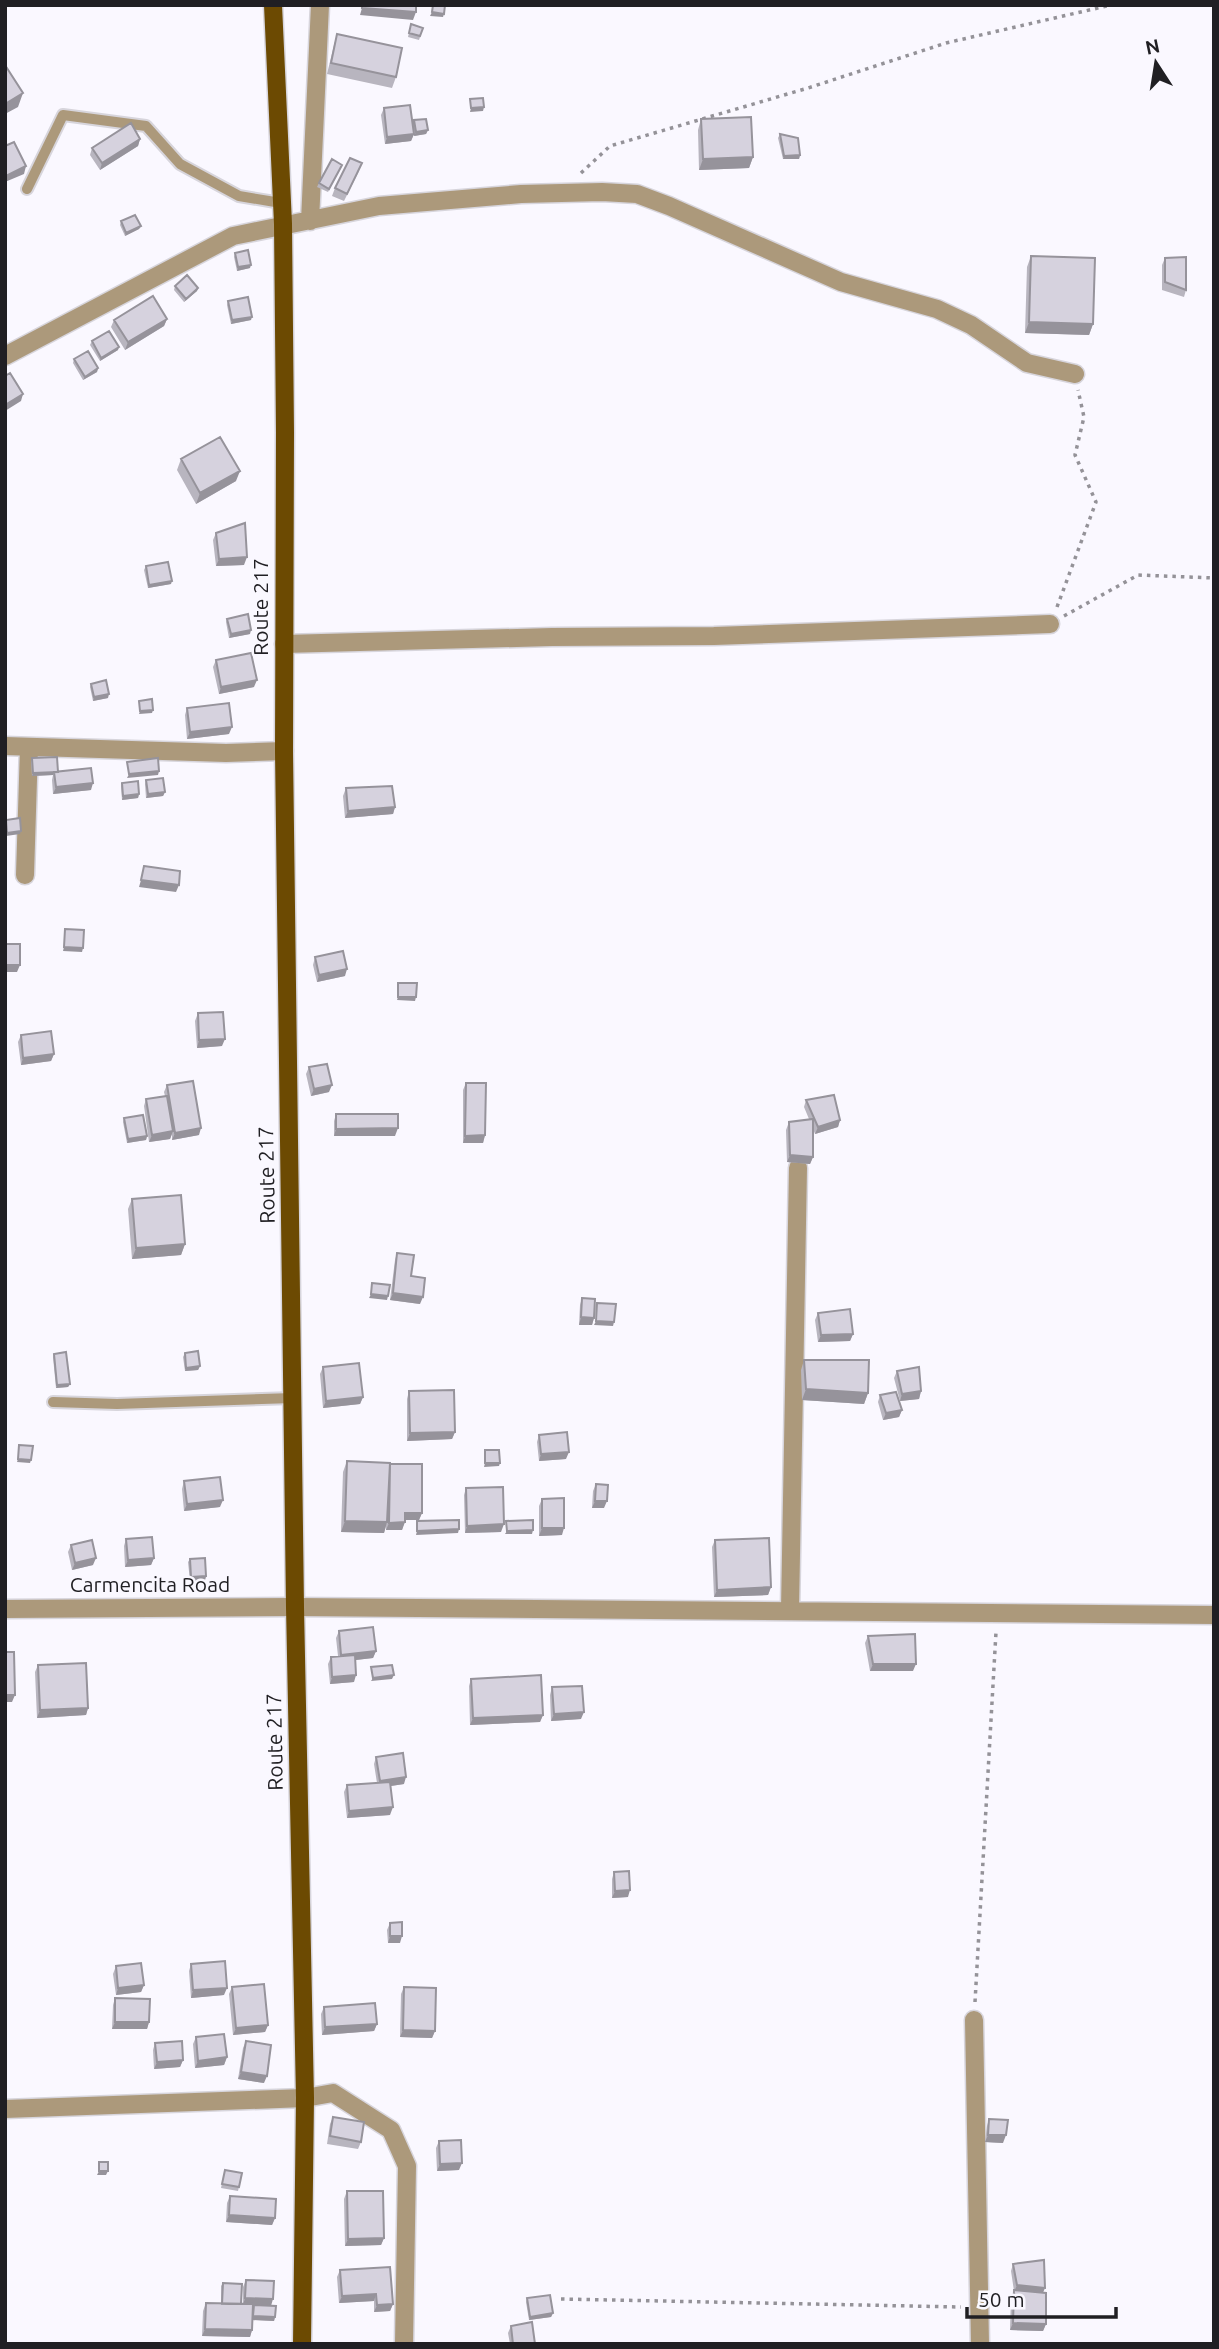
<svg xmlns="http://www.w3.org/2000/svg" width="1219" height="2349" font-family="Ubuntu,sans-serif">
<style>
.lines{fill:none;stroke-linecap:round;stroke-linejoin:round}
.service-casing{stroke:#d7d5dc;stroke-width:14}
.minor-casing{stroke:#d7d5dc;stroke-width:21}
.primary-casing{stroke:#d7d5dc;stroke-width:21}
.path{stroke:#949298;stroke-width:3.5;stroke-dasharray:3.5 5;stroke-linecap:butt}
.service{stroke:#ac997b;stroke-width:10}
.minor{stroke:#ac997b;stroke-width:18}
.primary{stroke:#6c4a02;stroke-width:18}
.wall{fill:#b8b5bf}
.shaded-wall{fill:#96939b}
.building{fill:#d6d2de;stroke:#96939b;stroke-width:2}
.labels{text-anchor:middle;stroke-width:5;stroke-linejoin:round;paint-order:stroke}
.street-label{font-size:21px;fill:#201f23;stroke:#faf8ff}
</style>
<rect width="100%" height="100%" fill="#faf8ff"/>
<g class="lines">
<defs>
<path id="service" d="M27 189 63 115 146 126 180 164 239 196 281 203
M53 1402 117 1404 293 1398"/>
<path id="minor" d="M310 221 320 5
M5 356 233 236 379 206 521 194 602 192 637 194 669 206 841 282 937 309 971 325 1027 363 1075 374
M284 644 552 637 714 636 1050 624
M5 746 226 753 284 751
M25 875 29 747
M5 1609 295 1607 1214 1615
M790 1610 798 1168
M974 2020 980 2344
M5 2109 305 2098 333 2093 391 2130 407 2166 404 2344"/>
<path id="primary" d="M273 5 283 224 285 432 284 751 295 1607 305 2098 302 2344"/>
</defs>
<use href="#service" class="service-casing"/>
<use href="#minor" class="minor-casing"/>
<use href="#primary" class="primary-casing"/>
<path class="path" d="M581 173 610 146 808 88 946 43 1111 5
M1057 607 1096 502 1075 455 1084 417 1078 390
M1064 616 1138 575 1214 578
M975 2002 996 1632
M561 2299 961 2307"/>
<use href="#service" class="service"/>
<use href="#minor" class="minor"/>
<use href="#primary" class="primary"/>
</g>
<path class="wall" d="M411 24 423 28 419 40 408 37Z
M337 34 396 77 392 88 327 74 334 45Z
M384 108 413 124 414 120 428 130 426 134 414 136V134L411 141 385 144 381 115Z
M701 119 753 157 749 168 699 170 698 130Z
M780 134 800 155 799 159H783L778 138Z
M140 139 138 146 100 170 90 155 92 148Z
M341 168 328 192 317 187 319 183Z
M359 171 344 201 332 196 335 188Z
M121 221 141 226 139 229 125 236 120 225Z
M235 253 250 268 237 271 234 257Z
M1031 256 1093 324 1089 335 1025 333 1027 267Z
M1165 258 1186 290 1184 297 1162 290V265Z
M175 286 198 288 197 291 184 302 174 290Z
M228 301 251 320 231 324 227 305Z
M167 319 164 326 125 350 111 327 114 320Z
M92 341 118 350 100 361 90 345Z
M74 359 98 368 97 372 83 380 73 363Z
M181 459 236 481 196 504 177 470Z
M216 533 244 565 216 566 213 540Z
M146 566 171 584 148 588 144 570Z
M227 619 250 634 229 638 226 622Z
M216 660 254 687 219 694 213 667Z
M91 684 108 698 93 701 90 687Z
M187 708 229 734 187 739 185 715Z
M32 758 58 772 91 790 53 794 52 780 53 775 32 776 31 762Z
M146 780 165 792 163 796 146 798 145 784Z
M122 783 139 794 138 798 122 800 121 786Z
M346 788 395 807 393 814 345 818 343 796Z
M315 957 345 976 317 982 313 965Z
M198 1013 222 1046 197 1048 195 1021Z
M21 1035 54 1054 51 1061 21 1065 18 1042Z
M309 1067 329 1092 311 1096 306 1074Z
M466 1083 485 1135 483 1143H463V1090Z
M167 1085 199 1135 172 1140V1134L170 1139 149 1142 144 1106 146 1099 165 1096 164 1092Z
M806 1100 840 1120 838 1127 815 1134 813 1129V1157L810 1164 787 1162 786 1130 789 1122 809 1119 804 1107Z
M336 1114 395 1136H334V1121Z
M124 1118 147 1136 146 1140 127 1143 123 1122Z
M132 1199 185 1244 181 1255 132 1259 128 1209Z
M397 1253 411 1276 420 1304 390 1300 395 1260Z
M582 1298 594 1318 592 1325H579L580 1305Z
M818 1313 853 1334 850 1341 818 1342 815 1320Z
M185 1353 200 1366 198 1370 185 1371 183 1357Z
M54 1354 70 1384 68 1387 56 1388 53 1357Z
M804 1360 868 1393 864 1404 802 1400 801 1370Z
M323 1367 363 1397 360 1404 323 1408 320 1374Z
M897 1371 921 1391 919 1399 900 1401 894 1378Z
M409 1391 455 1432 452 1439 407 1441V1399Z
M880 1395 902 1410 899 1417 883 1420 878 1402Z
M539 1435 566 1459 539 1461 537 1442Z
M347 1461 390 1464 422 1513 419 1520H405L402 1530H386V1526L384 1533 341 1532 343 1472Z
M184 1481 220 1507 184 1511 182 1489Z
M596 1484 604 1508H592L593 1491Z
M466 1488 501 1532 465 1533 464 1495Z
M542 1499 562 1535 539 1536V1506Z
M126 1539 154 1558 151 1565 125 1567 124 1546Z
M715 1540 771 1587 768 1595 714 1597 712 1547Z
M71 1545 93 1565 72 1570 68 1552Z
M190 1559 206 1576 205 1580 190 1581 188 1562Z
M339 1631 376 1651 373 1658 355 1660 354 1682 330 1684 328 1664 331 1657 338 1656 336 1638Z
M868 1636 913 1671H870L865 1643Z
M38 1665 88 1708 86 1715 37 1718 35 1672Z
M471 1679 543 1715 540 1722 470 1725 469 1686Z
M552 1687 581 1719 551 1721 550 1695Z
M376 1757 404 1784 391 1786 390 1815 347 1818 344 1792 347 1785 377 1783 374 1764Z
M614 1872 628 1897 612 1898V1879Z
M390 1923 400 1943H388L387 1930Z
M191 1964 224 1995 191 1998 189 1971Z
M116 1966 144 1985 141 1992 116 1995 113 1974Z
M232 1987 268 2025 265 2032 233 2035 229 1994Z
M404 1987 435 2031 432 2038 400 2037 401 1994Z
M115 1998 149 2022 147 2029H112L113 2005Z
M324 2007 377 2024 374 2031 322 2035 321 2014Z
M196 2037 227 2057 224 2065 195 2068 193 2044Z
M246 2041 264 2083 238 2079 243 2048Z
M155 2043 183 2060 180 2067 154 2069 153 2050Z
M333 2117 361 2142 358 2149 327 2144 330 2124Z
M989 2119 1003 2143 985 2142 987 2126Z
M439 2141 459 2170 437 2171 436 2148Z
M225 2170 239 2187 238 2191 221 2188Z
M347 2191 384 2238 381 2245 345 2246 344 2199Z
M230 2196 275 2218 272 2225 226 2222 227 2203Z
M1013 2264 1043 2293 1046 2324 1043 2331 1010 2330 1011 2297 1014 2291 1011 2271Z
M340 2270 393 2304 390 2311 374 2312V2301L339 2303 337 2277Z
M246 2280 271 2306 275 2317 274 2321 252 2320V2330L250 2337 202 2336 203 2311 206 2303 221 2304V2286L223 2283 241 2304H243V2287Z
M527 2298 553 2313 551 2317 529 2320 526 2302Z
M511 2326 535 2344H510L508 2333Z"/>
<path class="shaded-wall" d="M362 8 416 12 413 20 360 15Z
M432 12 444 14 443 17 430 16Z
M23 93 18 107 5 114V104Z
M484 107 483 111 470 112 471 108Z
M428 130 426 134 414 136 416 132Z
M414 134 411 141 385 144 387 137Z
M140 139 138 146 100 170 102 163Z
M800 155 799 159H783L784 156Z
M753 157 749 168 699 170 703 159Z
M26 166 24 174 5 182 6 176Z
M141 226 139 229 125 236 126 233Z
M251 265 250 268 237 271 238 267Z
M198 288 197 291 184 302 186 299Z
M252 317 251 320 231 324 232 320Z
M167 319 164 326 125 350 128 342Z
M1029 322 1093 324 1089 335 1025 333Z
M119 347 118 350 100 361 101 358Z
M98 368 97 372 83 380 85 377Z
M23 394 21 401 5 411V405Z
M240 471 236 481 196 504 200 493Z
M247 557 244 565 216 566 219 559Z
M172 581 171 584 148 588 149 585Z
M251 630 250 634 229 638 231 634Z
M257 680 254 687 219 694 221 687Z
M109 694 108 698 93 701 94 697Z
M153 710 152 713 139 714 140 711Z
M232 727 229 734 187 739 190 732Z
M159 771 158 775 127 778 129 774Z
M54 772 53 775 32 776 33 773 58 772Z
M93 783 91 790 53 794 56 787Z
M165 792 163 796 146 798 148 794Z
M139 794 138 798 122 800 123 796Z
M395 807 393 814 345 818 348 811Z
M21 831 20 834 6 836 7 833Z
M141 880 179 885 176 892 139 887Z
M64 947 83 948 82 952 63 951Z
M5 965H20L17 972H5Z
M347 969 345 976 317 982 319 975Z
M398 997H416L415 1001 397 1000Z
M225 1039 222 1046 197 1048 199 1040Z
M54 1054 51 1061 21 1065 23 1058Z
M332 1085 329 1092 311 1096 314 1089Z
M840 1120 838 1127 815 1134 818 1127Z
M201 1128 199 1135 172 1140 175 1133Z
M398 1128 395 1136H334L336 1129Z
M173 1131 170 1139 149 1142 152 1135Z
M485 1135 483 1143H463L465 1136Z
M147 1136 146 1140 127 1143 128 1139Z
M790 1155 813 1157 810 1164 787 1162Z
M185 1244 181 1255 132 1259 136 1248Z
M393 1293 423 1297 420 1304 390 1300Z
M371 1294 388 1296 387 1300 369 1298Z
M581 1317 594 1318 592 1325H579Z
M596 1321 614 1322 613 1326 594 1325Z
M853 1334 850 1341 818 1342 821 1335Z
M200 1366 198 1370 185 1371 186 1368Z
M70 1384 68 1387 56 1388 57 1385Z
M806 1389 868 1393 864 1404 802 1400Z
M921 1391 919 1399 900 1401 902 1394Z
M363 1397 360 1404 323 1408 326 1401Z
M902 1410 899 1417 883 1420 886 1413Z
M455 1432 452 1439 407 1441 410 1433Z
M569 1452 566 1459 539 1461 541 1454Z
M18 1459 31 1460 30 1463 17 1462Z
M485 1463H500L499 1466 484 1467Z
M223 1500 220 1507 184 1511 187 1504Z
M595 1501H607L604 1508H592Z
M405 1513H422L419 1520H402Z
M345 1521 387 1522 384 1533 341 1532Z
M405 1522 402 1530H386L389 1523Z
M504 1524 501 1532 465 1533 467 1526Z
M542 1528H564L562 1535 539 1536Z
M459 1529 458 1533 416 1535 417 1531Z
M533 1530 532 1534H505L507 1531Z
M96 1558 93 1565 72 1570 75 1563Z
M154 1558 151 1565 125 1567 128 1560Z
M206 1576 205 1580 190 1581 191 1577Z
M771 1587 768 1595 714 1597 717 1590Z
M376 1651 373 1658 339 1662 341 1655Z
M873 1664H916L913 1671H870Z
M356 1675 354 1682 330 1684 332 1677Z
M394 1675 392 1679 371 1681 373 1678Z
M5 1695H15L12 1702H5Z
M88 1708 86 1715 37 1718 40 1710Z
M584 1712 581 1719 551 1721 554 1714Z
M543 1715 540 1722 470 1725 473 1718Z
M406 1777 404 1784 377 1788 380 1781Z
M393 1807 390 1815 347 1818 349 1811Z
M630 1890 628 1897 612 1898 615 1891Z
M390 1936H402L400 1943H388Z
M144 1985 141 1992 116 1995 118 1988Z
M227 1988 224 1995 191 1998 193 1990Z
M115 2022H149L147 2029H112Z
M377 2024 374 2031 322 2035 325 2027Z
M268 2025 265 2032 233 2035 236 2028Z
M403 2030 435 2031 432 2038 400 2037Z
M227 2057 224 2065 195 2068 198 2061Z
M183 2060 180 2067 154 2069 157 2062Z
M241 2072 267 2076 264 2083 238 2079Z
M988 2135H1006L1003 2143 985 2142Z
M462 2163 459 2170 437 2171 440 2164Z
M99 2171H108L106 2175H97Z
M229 2215 275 2218 272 2225 226 2222Z
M384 2238 381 2245 345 2246 348 2239Z
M1017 2285 1045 2288 1042 2295 1014 2292Z
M376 2294 374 2301 339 2303 342 2296Z
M245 2298 273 2299 271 2306 243 2305Z
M393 2304 390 2311 374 2312 377 2305Z
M553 2313 551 2317 529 2320 530 2317Z
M253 2316 275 2317 274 2321 252 2320Z
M1013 2323 1046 2324 1043 2331 1010 2330Z
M205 2329 252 2330 250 2337 202 2336Z"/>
<path class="building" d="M362 5H416V12L362 8Z
M433 5H445L444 14 432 12Z
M411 24 423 28 420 36 409 33Z
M337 34 402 48 396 77 331 63Z
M5 65 23 93 5 104Z
M483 98 484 107 471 108 470 99Z
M410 105 414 134 387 137 384 108Z
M751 117 753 157 703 159 701 119Z
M426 119 428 130 416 132 414 120Z
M131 123 140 139 102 163 92 148Z
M780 134 798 138 800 155 784 156Z
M14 142 26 166 6 176 5 146Z
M350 158 362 163 347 194 335 188Z
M332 159 342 165 329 189 319 183Z
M135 215 141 226 126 233 121 221Z
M248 250 251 265 238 267 235 253Z
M1031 256 1095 258 1093 324 1029 322Z
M1186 257V290L1165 282V258Z
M187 275 198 288 186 299 175 286Z
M153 296 167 319 128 342 114 320Z
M248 297 252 317 232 320 228 301Z
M109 331 119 347 101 358 92 341Z
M88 351 98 368 85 377 74 359Z
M10 373 23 394 5 405V376Z
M220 437 240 471 200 493 181 459Z
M245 523 247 557 219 559 216 533Z
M168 562 172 581 149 585 146 566Z
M248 614 251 630 231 634 227 619Z
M251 653 257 680 221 687 216 660Z
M106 680 109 694 94 697 91 684Z
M152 699 153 710 140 711 139 701Z
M229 703 232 727 190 732 187 708Z
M57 757 58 772 33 773 32 758Z
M158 758 159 771 129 774 127 762Z
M91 768 93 783 56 787 54 772Z
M163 778 165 792 148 794 146 780Z
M138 781 139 794 123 796 122 783Z
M392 786 395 807 348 811 346 788Z
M20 818 21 831 7 833 6 820Z
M144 866 180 871 179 885 141 880Z
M65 929 84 930 83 948 64 947Z
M5 944H20V965H5Z
M343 951 347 969 319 975 315 957Z
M398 983H417L416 997H398Z
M223 1012 225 1039 199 1040 198 1013Z
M51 1031 54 1054 23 1058 21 1035Z
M327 1064 332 1085 314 1089 309 1067Z
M193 1081 201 1128 175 1133 167 1085Z
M466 1083H486L485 1135 465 1136Z
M834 1095 840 1120 818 1127 806 1100Z
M167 1096 173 1131 152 1135 146 1099Z
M336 1114H398V1128L336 1129Z
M143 1115 147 1136 128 1139 124 1118Z
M813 1119V1157L790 1155 789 1122Z
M181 1195 185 1244 136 1248 132 1199Z
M397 1253 414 1255 411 1276 425 1278 423 1297 393 1293Z
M372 1283 390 1285 388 1296 371 1294Z
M582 1298 595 1299 594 1318 581 1317Z
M597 1303 616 1304 614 1322 596 1321Z
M850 1309 853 1334 821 1335 818 1313Z
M198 1351 200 1366 186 1368 185 1353Z
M66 1352 70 1384 57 1385 54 1354Z
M804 1360H869L868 1393 806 1389Z
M359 1363 363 1397 326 1401 323 1367Z
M919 1367 921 1391 902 1394 897 1371Z
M454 1390 455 1432 410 1433 409 1391Z
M896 1392 902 1410 886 1413 880 1395Z
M567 1432 569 1452 541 1454 539 1435Z
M19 1445 33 1446 31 1460 18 1459Z
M485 1450H499L500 1463H485Z
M347 1461 390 1463 387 1522 345 1521Z
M390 1464H422V1513H405V1522L389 1523Z
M220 1477 223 1500 187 1504 184 1481Z
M596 1484 608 1485 607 1501H595Z
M503 1487 504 1524 467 1526 466 1488Z
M564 1498V1528H542V1499Z
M459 1520V1529L417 1531V1521Z
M533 1520V1530L507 1531 506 1521Z
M152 1537 154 1558 128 1560 126 1539Z
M769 1538 771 1587 717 1590 715 1540Z
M92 1540 96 1558 75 1563 71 1545Z
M205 1558 206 1576 191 1577 190 1559Z
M373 1627 376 1651 341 1655 339 1631Z
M915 1634 916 1664H873L868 1636Z
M5 1652H14L15 1695H5Z
M355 1655 356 1675 332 1677 331 1657Z
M86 1663 88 1708 40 1710 38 1665Z
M392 1665 394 1675 373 1678 371 1667Z
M541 1675 543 1715 473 1718 471 1679Z
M582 1686 584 1712 554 1714 552 1687Z
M403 1753 406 1777 380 1781 376 1757Z
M390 1782 393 1807 349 1811 347 1785Z
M629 1871 630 1890 615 1891 614 1872Z
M402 1922V1936H390V1923Z
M225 1961 227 1988 193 1990 191 1964Z
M141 1963 144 1985 118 1988 116 1966Z
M264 1984 268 2025 236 2028 232 1987Z
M404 1987 436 1988 435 2031 403 2030Z
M115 1998 150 1999 149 2022H115Z
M375 2003 377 2024 325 2027 324 2007Z
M224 2034 227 2057 198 2061 196 2037Z
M182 2041 183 2060 157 2062 155 2043Z
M246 2041 271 2045 267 2076 241 2072Z
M333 2117 364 2122 361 2142 330 2136Z
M989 2119 1008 2120 1006 2135H988Z
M461 2140 462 2163 440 2164 439 2141Z
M99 2162H108V2171H99Z
M225 2170 242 2173 239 2187 222 2184Z
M347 2191H383L384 2238 348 2239Z
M230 2196 276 2199 275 2218 229 2215Z
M1044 2260 1045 2288 1017 2285 1013 2264Z
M390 2267 393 2304 377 2305 376 2294 342 2296 340 2270Z
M246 2280 274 2281 273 2299 245 2298Z
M223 2283 242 2284 241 2304H222Z
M1014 2290 1046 2293V2324L1013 2323Z
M550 2295 553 2313 530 2317 527 2298Z
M206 2303 253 2304 252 2330 205 2329Z
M254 2305 276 2306 275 2317 253 2316Z
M532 2322 535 2344H513L511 2326Z"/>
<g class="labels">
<g class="street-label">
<text transform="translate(261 607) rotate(-90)" y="7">Route 217</text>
<text transform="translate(267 1175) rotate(-91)" y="7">Route 217</text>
<text x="150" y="1592">Carmencita Road</text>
<text transform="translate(275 1742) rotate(-91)" y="7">Route 217</text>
</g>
</g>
<rect width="1219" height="2349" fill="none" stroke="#201f23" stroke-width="14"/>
<g transform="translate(1156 63) rotate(348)" stroke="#faf8ff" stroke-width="5" paint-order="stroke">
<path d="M0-5L12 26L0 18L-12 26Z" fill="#201f23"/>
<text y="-10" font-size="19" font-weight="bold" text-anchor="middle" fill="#201f23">N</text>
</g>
<path d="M967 2307v10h149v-10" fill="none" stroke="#201f23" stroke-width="3.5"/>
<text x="978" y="2307" font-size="21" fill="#201f23" stroke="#faf8ff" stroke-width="5" paint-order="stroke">50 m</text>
</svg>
